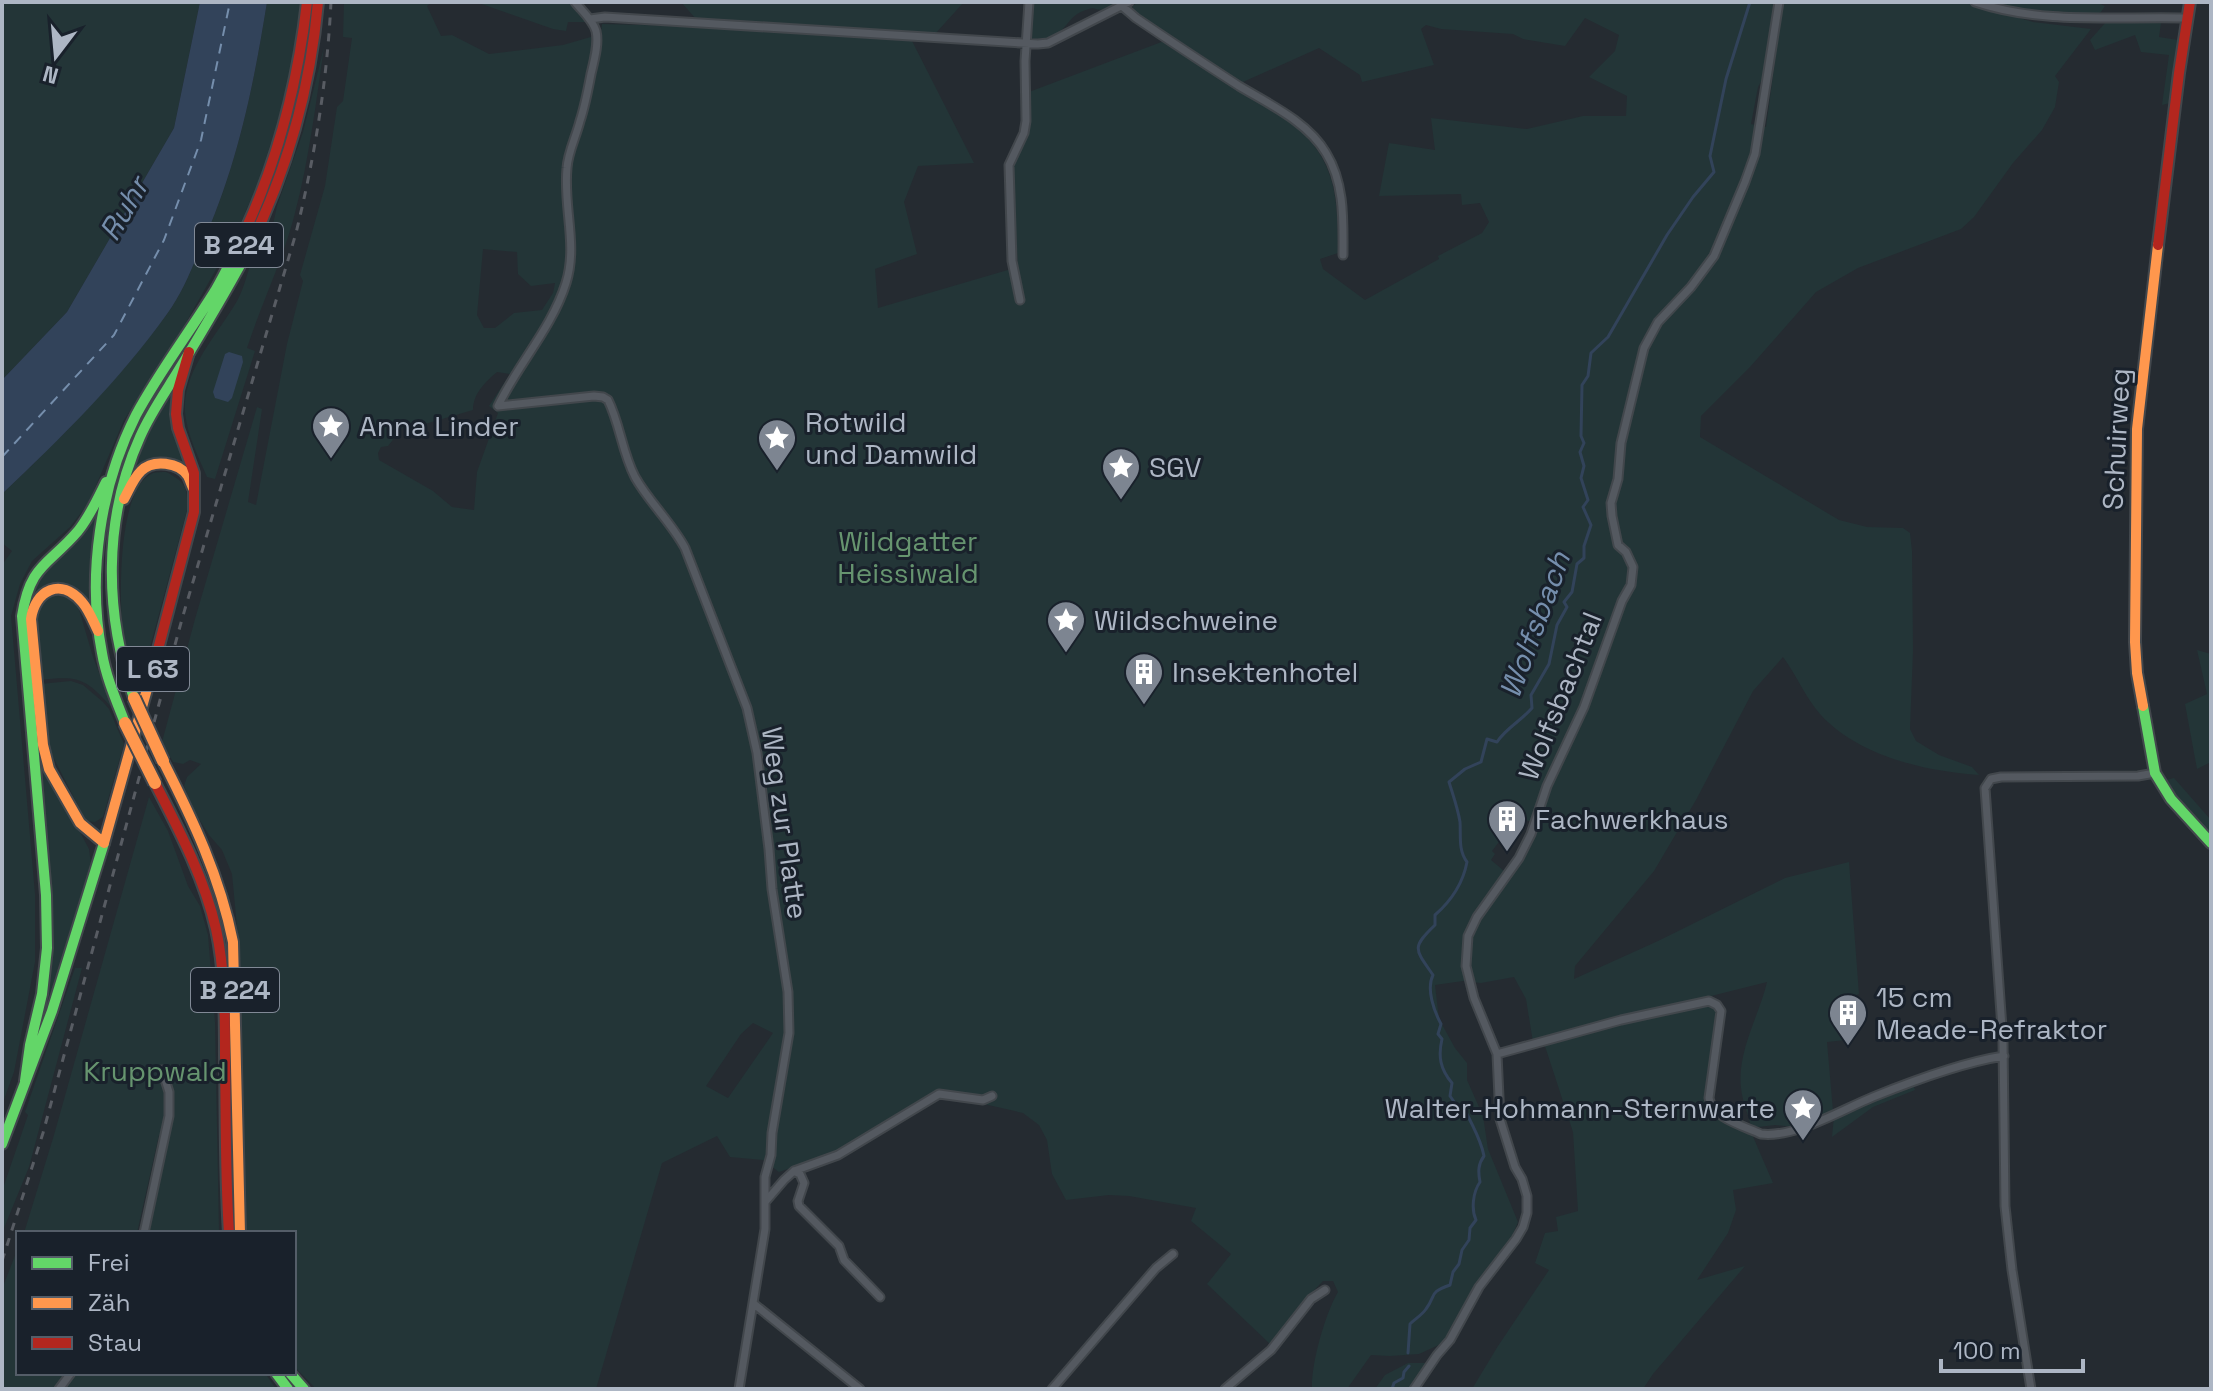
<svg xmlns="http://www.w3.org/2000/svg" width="2213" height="1391" font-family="'Space Grotesk',sans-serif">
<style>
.green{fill:#233537;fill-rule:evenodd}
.water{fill:#32435a}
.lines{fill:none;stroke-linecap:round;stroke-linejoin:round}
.stream{stroke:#32435a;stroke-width:3}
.ferry{stroke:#758eac;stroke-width:2;stroke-dasharray:10 8;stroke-linecap:butt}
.street-casing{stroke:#42474c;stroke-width:11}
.fast-casing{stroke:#42474c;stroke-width:14}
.slow-casing{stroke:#42474c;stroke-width:14}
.jam-casing{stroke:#42474c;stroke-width:14}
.street{stroke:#545960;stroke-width:7}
.fast{stroke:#63d668;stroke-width:10}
.slow{stroke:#ff974d;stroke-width:10}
.jam{stroke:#b3261e;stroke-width:10}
.rail{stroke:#585c63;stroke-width:3;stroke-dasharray:8 8;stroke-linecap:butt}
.slow-bridge-casing{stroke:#42474e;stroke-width:16;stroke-linecap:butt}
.slow-bridge{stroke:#ff974d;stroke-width:12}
.labels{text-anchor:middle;stroke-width:6;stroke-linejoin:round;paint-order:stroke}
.shield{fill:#19212b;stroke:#818996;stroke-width:2}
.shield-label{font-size:26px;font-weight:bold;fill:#adb6c4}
.poi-label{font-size:28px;fill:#adb6c4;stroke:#19212b;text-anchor:start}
.street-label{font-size:28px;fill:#adb6c4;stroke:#19212b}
.park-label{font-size:28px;fill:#66946f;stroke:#19212b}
.water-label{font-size:30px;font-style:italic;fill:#758eac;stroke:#19212b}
</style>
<rect width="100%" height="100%" fill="#252b31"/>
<path class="green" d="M2 2H200L174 128 67 312 2 380Z
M267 2H300V9L293 66 277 124 259 181 235 236 184 326 124 420 88 504 70 527 32 561 20 584 11 616 35 894V962L14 1072 2 1105V565L12 551 2 543V494C61 438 119 380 167 314 181 295 191 271 200 249 237 168 253 89 267 2Z
M344 2H432L427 6 441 36 452 35 489 54 563 45 601 34 602 24 718 27 911 39 974 163 918 166 904 202 917 254 875 269 878 308 1018 267 1012 162 1028 120 1029 92 1172 38 1136 13 1132 6 1139 2H1775L1765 74 1758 87 1751 124 1766 127 1783 2H1965L2033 22 2091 29 2055 76 2059 82 2055 107 2042 130 2013 163 1974 217 1961 229 1858 268 1816 292 1750 367 1701 416 1700 437 1839 520 1867 527 1903 528 1910 533 1912 551 1913 651 1910 729 1916 741 1939 755 1972 767 1979 775C1924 771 1858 756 1820 714 1805 697 1796 674 1783 657L1753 691 1696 800 1654 871 1575 966 1574 979 1658 941 1785 878 1849 862 1859 994 1850 997 1855 1039 1827 1042 1833 1111 1794 1127 1775 1125 1758 1127 1751 1126C1748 1114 1742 1100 1741 1088 1737 1051 1759 1016 1767 982L1707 997 1621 1016 1533 1042 1526 999 1514 977 1481 983 1463 981 1435 985 1439 1019 1455 1048 1467 1063V1080L1483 1116 1488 1149 1518 1222 1509 1244 1477 1283 1443 1343 1419 1354 1390 1356 1371 1355 1347 1389H1312C1311 1364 1325 1314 1338 1292L1333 1281H1323L1299 1306 1270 1344 1207 1284 1231 1254 1191 1221 1196 1208 1129 1196 1109 1195 1066 1200 1052 1174 1047 1140 1039 1125 1023 1113 984 1104V1096L939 1089 834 1153 779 1172 763 1160 730 1157 717 1136 662 1163 596 1389H316L294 1366V1233H245L240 959 232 874 222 850 209 835 194 811 184 786 187 777 201 764 190 760 183 764 173 762 162 742 195 619 257 407 262 409 248 502 256 505 287 344 303 281 300 275 325 186 337 107 343 101 352 38 343 37ZM1585 18 1619 35 1615 51 1589 77 1627 96 1626 116H1583L1527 129 1431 118 1435 150 1389 143 1379 196 1461 194 1462 205 1480 203 1489 222 1482 233 1438 256 1439 259 1365 300 1323 269 1320 259 1338 253C1338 200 1337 159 1292 124 1274 110 1252 100 1234 86L1319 48 1360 75 1362 82 1434 65 1421 29 1426 25 1441 29 1513 34 1523 39 1565 46ZM483 249 517 252 518 274 531 286 555 283 553 293 542 310 514 313 495 328H484L477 315ZM497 372 510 374 489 406 498 413 477 472 474 510 452 507 433 491 379 460 378 453 381 447 388 446 403 427 411 428 473 410C473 394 485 382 497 372ZM1518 817 1537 824 1530 846 1510 876 1491 860 1495 854 1492 851ZM753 1023 773 1033 728 1098 706 1086 741 1034Z
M476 2H570L587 22H568L566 31 553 29Z
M681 2H964L935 34 696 19Z
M1031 2H1120C1115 5 1108 9 1102 10 1094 10 1096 7 1089 9 1061 16 1071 40 1033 39L1031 37Z
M1985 2H2095L2105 6 2101 12 2094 15 2034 13Z
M2106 22 2161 23 2159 37 2178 40 2170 103 2162 105 2169 55 2141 52 2135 35 2095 50 2090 40Z
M324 47C316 103 309 159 295 213 283 260 262 302 247 348L255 351 215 479 207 477C198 456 187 435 185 412 182 371 218 334 237 301 244 289 247 273 252 260L267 252 277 206 303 132Z
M172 391 173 427 187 469 174 462 132 473 150 430Z
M166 472C186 482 188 488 187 510L139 688C134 677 127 664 125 653 119 618 114 489 153 473 157 472 161 472 166 472Z
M100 504 93 614 70 587 26 604 32 582Z
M52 595 65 596 78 606 93 657 113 709C87 679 80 675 40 680 38 658 30 629 38 608 40 601 47 598 52 595Z
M2197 650 2211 654V762L2197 769 2185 704 2207 694Z
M71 681 83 685 103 702 109 709 124 744 103 817 95 822 86 821 50 751 40 684Z
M38 750 47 770 89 849 91 864 43 1016Z
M2174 778 2211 820V837L2176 796 2166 780Z
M149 797 168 831 188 886 200 906 208 935 215 1022 219 1233H149L169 1138 159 1135 137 1233H24L54 1135Z
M75 968H82L29 1167 2 1233V1191L28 1115 25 1112Z
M1704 1003 1716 1008 1718 1013 1706 1098 1707 1107 1710 1111 1751 1132 1773 1183 1733 1190 1736 1210 1728 1233 1697 1280 1745 1266 1653 1374 1643 1389H1472L1498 1346 1549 1270 1535 1263 1545 1233 1558 1231 1556 1217 1578 1211 1573 1132 1544 1043Z
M1914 1087 1915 1090 1873 1107 1832 1137 1834 1116Z
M18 1248V1373H265L276 1389H2V1289Z
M1408 1363H1427L1409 1389H1375L1385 1375Z"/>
<path class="water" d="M200 2H267C253 89 237 168 200 249 191 271 181 295 167 314 119 381 61 438 2 494V380L67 312 174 128Z
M229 352 242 356 243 362 232 398 228 402 215 398 213 392 225 354Z"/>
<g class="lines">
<path class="stream" d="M1408 1353 1410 1324C1415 1319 1422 1315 1426 1309 1437 1294 1428 1293 1450 1285L1453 1272 1459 1264 1462 1250 1469 1240 1470 1228 1476 1220C1471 1209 1473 1192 1480 1182 1478 1172 1478 1164 1484 1156 1481 1140 1474 1129 1467 1114L1462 1113 1450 1096 1452 1083C1440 1069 1438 1056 1442 1039L1438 1034 1441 1024C1434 1011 1426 989 1433 975 1415 949 1411 948 1435 925V915C1451 901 1463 883 1467 862 1458 850 1461 836 1460 822 1458 809 1453 795 1449 782L1465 769 1481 762 1487 739 1497 742C1506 728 1521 721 1532 708L1531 695 1549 664 1557 625 1567 607 1564 602 1572 592 1577 564 1584 558V546L1591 525 1583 507 1588 500 1581 478 1584 466 1580 452 1584 443 1581 436 1582 385 1588 376 1591 353 1608 337 1667 235 1693 197 1714 172 1710 156 1726 79 1750 2
M1392 1389 1394 1383 1403 1378 1404 1372 1409 1366"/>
<path class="ferry" d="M2 457 114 335 164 240 201 140 230 2"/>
<defs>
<path id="street" d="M575 2C582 11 593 20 596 31 599 44 594 61 591 74 588 90 585 106 580 121 576 137 568 152 567 168 563 207 578 245 566 283 552 328 518 364 498 406L594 396 603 397 608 400C620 424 622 452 635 477 649 502 671 522 685 548L747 708 757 753 769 849 772 889 788 992 789 1033 772 1133 771 1155 765 1177V1229L739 1389
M1975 2C2043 25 2116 16 2187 18
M1122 6 1136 18C1170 41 1205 64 1239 86 1269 104 1308 122 1326 153 1345 184 1343 221 1343 255
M590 19 605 17 1038 44 1048 43 1129 2
M1020 300 1012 261 1009 165 1024 133 1026 121 1025 61 1029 2
M1497 1054 1621 1020 1709 1001 1717 1005 1721 1011 1709 1098C1712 1118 1744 1126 1761 1134 1796 1138 1841 1110 1873 1097 1910 1082 1964 1062 2004 1056
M794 1171 800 1174 804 1183 798 1201 799 1206 839 1246 844 1260 880 1297
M766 1201 784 1180 794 1171 838 1155 939 1094 983 1100 992 1096
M144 1233 169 1116V1092L162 1070
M754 1304 860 1389
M59 1389 71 1373
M1052 1389 1156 1268 1173 1254
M1225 1389 1271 1350 1311 1299 1325 1290
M1414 1389 1437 1355 1450 1340 1479 1287 1516 1239 1523 1227 1527 1213V1196L1522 1179 1515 1167 1500 1119 1497 1054 1474 998 1466 966 1468 936 1477 917 1519 858 1531 834 1547 786 1584 707 1622 601 1631 585 1633 567 1626 552 1618 545 1612 516 1611 503 1618 479 1621 443 1644 348 1658 322 1691 287 1714 256 1745 182 1755 154 1779 2
M2031 1389 2012 1270 2005 1206 2003 1042 1985 788 1991 779 2001 777 2138 776 2155 773"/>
<path id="fast" d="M134 698C104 614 103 519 140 437 150 414 164 394 177 373 200 335 223 297 244 258
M2143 706 2155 773 2171 799 2211 843
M125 723C116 700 106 677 102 653 87 576 100 486 136 415 159 372 189 333 215 291 226 272 236 251 245 231
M25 1081 30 1045 42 994 47 948 46 895 22 616C30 564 48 566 78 531 90 516 98 498 106 482
M2 1144 52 1011 104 843
M276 1373 288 1389
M290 1373 304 1389"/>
<path id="slow" d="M124 499C129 490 133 479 141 471 153 459 179 462 188 476 190 480 191 484 193 488
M98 631C93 621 89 610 82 602 61 577 35 590 31 619L43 745 49 769 80 823 104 843 156 657
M2143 706 2137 673 2135 642 2137 429 2158 245
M163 761C193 820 220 877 233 942L240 1233"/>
<path id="jam" d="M245 231C279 157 298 82 307 2
M2158 245 2179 73 2190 2
M244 258C286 176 310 93 318 2
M156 657 194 512V473L178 428 176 414 178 390 189 352
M155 783C179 830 204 877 216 929 225 970 225 1014 225 1056 226 1115 225 1174 229 1233"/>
</defs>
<use href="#street" class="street-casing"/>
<use href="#fast" class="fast-casing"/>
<use href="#slow" class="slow-casing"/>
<use href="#jam" class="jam-casing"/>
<use href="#street" class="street"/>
<use href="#fast" class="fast"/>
<use href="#slow" class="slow"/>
<use href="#jam" class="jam"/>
<path class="rail" d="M2 1261 43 1133 182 619 296 233C315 155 327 82 331 2"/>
<defs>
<path id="slow-bridge" d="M134 698 163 761
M125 723 155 783"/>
</defs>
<use href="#slow-bridge" class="slow-bridge-casing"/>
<use href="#slow-bridge" class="slow-bridge"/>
</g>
<defs>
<symbol id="sight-pin" viewBox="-11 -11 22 30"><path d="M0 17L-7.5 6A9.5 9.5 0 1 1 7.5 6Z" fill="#7d8591" stroke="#19212b"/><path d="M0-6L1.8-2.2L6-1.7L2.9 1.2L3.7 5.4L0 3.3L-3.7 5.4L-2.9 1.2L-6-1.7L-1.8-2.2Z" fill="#fff"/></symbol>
<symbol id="building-pin" viewBox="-11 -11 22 30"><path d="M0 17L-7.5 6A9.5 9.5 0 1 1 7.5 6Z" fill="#7d8591" stroke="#19212b"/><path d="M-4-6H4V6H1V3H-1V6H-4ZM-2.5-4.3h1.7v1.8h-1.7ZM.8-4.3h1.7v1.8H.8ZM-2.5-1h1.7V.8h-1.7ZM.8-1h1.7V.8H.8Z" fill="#fff"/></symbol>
</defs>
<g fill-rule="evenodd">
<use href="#sight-pin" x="309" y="404" width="44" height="60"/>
<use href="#sight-pin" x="755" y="416" width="44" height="60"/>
<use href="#sight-pin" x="1099" y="445" width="44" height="60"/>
<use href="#sight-pin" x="1044" y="598" width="44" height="60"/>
<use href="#building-pin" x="1122" y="650" width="44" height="60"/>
<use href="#building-pin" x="1485" y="797" width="44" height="60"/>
<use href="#building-pin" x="1826" y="991" width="44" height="60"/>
<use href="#sight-pin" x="1781" y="1086" width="44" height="60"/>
</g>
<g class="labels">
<g class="shield">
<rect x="195" y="223" width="88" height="44" rx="6"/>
<rect x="117" y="647" width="72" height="44" rx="6"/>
<rect x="191" y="968" width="88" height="44" rx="6"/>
</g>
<g class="shield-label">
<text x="239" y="254">B 224</text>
<text x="153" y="678">L 63</text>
<text x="235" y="999">B 224</text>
</g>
<g class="poi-label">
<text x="805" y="432">Rotwild<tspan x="805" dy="32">und Damwild</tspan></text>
<text x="359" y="436">Anna Linder</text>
<text x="1149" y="477">SGV</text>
<text x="1094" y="630">Wildschweine</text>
<text x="1172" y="682">Insektenhotel</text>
<text x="1535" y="829">Fachwerkhaus</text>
<text x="1876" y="1007">15 cm<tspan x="1876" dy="32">Meade-Refraktor</tspan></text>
<text x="1775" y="1118" text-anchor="end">Walter-Hohmann-Sternwarte</text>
</g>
<g class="street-label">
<text transform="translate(2116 439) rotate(-87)" y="10">Schuirweg</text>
<text transform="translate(1560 696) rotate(-68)" y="10">Wolfsbachtal</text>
<text transform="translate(785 823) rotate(82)" y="10">Weg zur Platte</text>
</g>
<g class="park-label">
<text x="908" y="551">Wildgatter<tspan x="908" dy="32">Heissiwald</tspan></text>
<text x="155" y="1081">Kruppwald</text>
</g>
<g class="water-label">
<text transform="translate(124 209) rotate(-60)" y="10">Ruhr</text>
<text transform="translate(1535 625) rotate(-70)" y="10">Wolfsbach</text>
</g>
</g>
<rect width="2213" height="1391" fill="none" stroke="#adb6c4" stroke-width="8"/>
<rect x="16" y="1231" width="280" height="144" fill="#19212b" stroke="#545d68" stroke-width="2"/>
<rect x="32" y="1257" width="40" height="12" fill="#63d668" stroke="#545d68" stroke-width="2"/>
<text x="88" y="1271" font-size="24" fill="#adb6c4">Frei</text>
<rect x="32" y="1297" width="40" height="12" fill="#ff974d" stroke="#545d68" stroke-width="2"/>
<text x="88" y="1311" font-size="24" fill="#adb6c4">Zäh</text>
<rect x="32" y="1337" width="40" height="12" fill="#b3261e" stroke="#545d68" stroke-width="2"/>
<text x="88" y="1351" font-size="24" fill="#adb6c4">Stau</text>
<g transform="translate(56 56) rotate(196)" stroke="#19212b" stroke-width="6" paint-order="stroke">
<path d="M0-6L14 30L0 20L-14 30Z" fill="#adb6c4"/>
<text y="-12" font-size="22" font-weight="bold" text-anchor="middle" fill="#adb6c4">N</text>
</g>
<path d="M1941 1359v12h142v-12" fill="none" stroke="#adb6c4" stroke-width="4"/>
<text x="1953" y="1359" font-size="24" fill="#adb6c4" stroke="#19212b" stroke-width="6" paint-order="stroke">100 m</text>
</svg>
